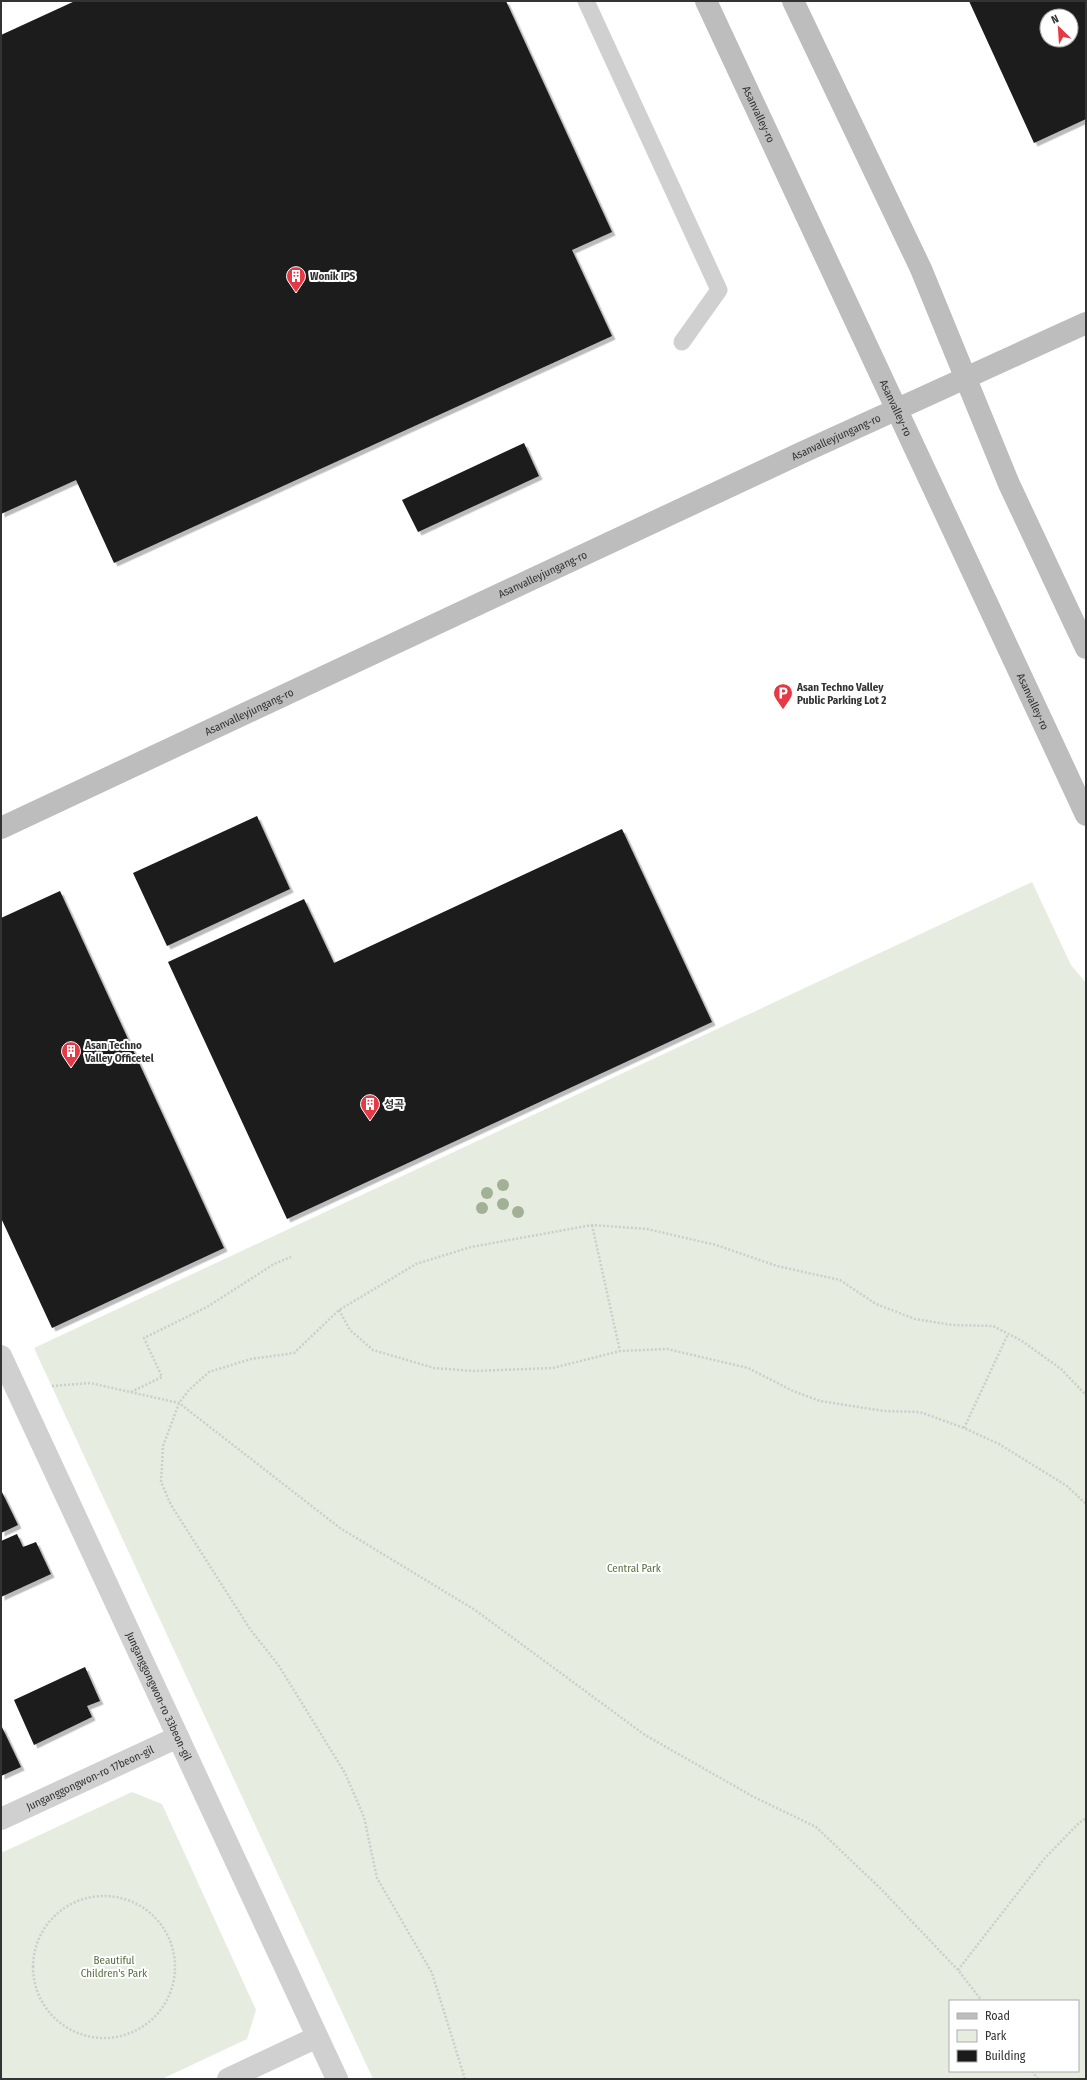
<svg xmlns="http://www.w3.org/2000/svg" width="1087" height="2080" font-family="'Fira Sans Condensed','Noto Sans KR',sans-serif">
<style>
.green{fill:#e6ecdf;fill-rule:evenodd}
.building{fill:#1a1a1a;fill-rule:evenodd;filter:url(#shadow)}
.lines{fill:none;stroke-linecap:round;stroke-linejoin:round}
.path{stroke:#cdcdcd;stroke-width:2.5;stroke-dasharray:2 2;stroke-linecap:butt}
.lane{stroke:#d0d0d0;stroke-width:17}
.street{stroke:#d0d0d0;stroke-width:22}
.secondary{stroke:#bdbdbd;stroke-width:22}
.tree{fill:#a2b095}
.labels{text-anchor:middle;stroke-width:4;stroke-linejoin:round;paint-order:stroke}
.street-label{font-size:11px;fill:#333;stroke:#fff}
.poi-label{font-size:11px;font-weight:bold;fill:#333;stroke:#fff;text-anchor:start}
.park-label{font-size:11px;fill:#56703f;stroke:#fff}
</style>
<defs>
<filter id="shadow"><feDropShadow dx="3.5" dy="3.5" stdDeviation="0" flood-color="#0004"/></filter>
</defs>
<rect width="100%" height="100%" fill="#fff"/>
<path class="green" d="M1032 882 1071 965 1086 983V2079H373L34 1348ZM950 2001H1078V2071H950Z
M132 1792 162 1804 256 2010 247 2039 162 2079H1V1853Z"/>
<path class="building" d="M75 1H506L612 232 572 250 612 336 114 563 76 480 1 514V35Z
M969 1H1086V119L1034 143ZM1047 16H1071V40H1047Z
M524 443 539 476 418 532 402 500Z
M257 816 290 889 167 946 133 873Z
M622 829 712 1022 287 1219 168 962 304 899 334 963Z
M60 891 224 1248 52 1328 1 1218V918Z
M1 1490 18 1525 1 1533Z
M17 1534 23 1547 36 1542 51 1574 1 1597V1541Z
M85 1667 100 1701 87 1706 92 1717 34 1745 14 1700Z
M1 1725 21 1767 1 1776Z"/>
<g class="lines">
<path class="path" d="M592 1225 620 1351
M339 1310 350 1330 373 1350 434 1368 473 1371 553 1368 620 1351 667 1349 748 1368 793 1391 820 1401 884 1411 920 1412 964 1428 999 1444 1067 1486 1086 1504
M52 1386 90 1383 179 1403 340 1528 475 1610 645 1735 752 1796 816 1827 880 1888 958 1970 982 2001
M131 1392 162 1377 144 1338 207 1307 274 1264 291 1257
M964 1428 1008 1334
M33 1967a71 71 0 1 1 142 0a71 71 0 1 1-142 0Z
M958 1970 1044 1859 1079 1823 1086 1818
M1032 2071 1038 2079
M465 2079 432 1973 377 1878 364 1817 345 1773 279 1666 250 1629 171 1505 161 1482 163 1446 179 1403 189 1390 209 1372 251 1359 294 1353 339 1310 416 1264 471 1247 592 1225 647 1229 716 1245 777 1266 840 1280 876 1304 915 1319 952 1325 993 1326 1022 1341 1061 1369 1086 1395"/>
<path class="lane" d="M586 1 719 290 682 342"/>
<g class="street">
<path id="s1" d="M1 1356 337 2079"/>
<path id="s2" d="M1 1819 178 1737"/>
<path d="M228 2079 317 2037"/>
</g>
<g class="secondary">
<path id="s3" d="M706 1 1086 815"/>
<path d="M793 1 921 269 1009 484 1086 648"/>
<path id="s4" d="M1 828 801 453 1086 323"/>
</g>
</g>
<g class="tree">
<circle cx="503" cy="1185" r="6"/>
<circle cx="487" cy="1193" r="6"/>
<circle cx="503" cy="1204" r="6"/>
<circle cx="482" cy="1208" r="6"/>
<circle cx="518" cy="1212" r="6"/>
</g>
<defs>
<symbol id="building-pin" viewBox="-11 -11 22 30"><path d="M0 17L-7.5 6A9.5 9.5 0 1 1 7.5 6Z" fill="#e63946" stroke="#fff"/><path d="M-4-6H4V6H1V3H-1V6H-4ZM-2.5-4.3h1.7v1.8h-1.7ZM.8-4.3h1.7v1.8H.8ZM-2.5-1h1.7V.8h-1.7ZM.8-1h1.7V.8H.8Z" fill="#fff"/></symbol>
<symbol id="parking-pin" viewBox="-11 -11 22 30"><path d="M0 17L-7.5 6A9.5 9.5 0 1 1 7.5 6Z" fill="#e63946" stroke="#fff"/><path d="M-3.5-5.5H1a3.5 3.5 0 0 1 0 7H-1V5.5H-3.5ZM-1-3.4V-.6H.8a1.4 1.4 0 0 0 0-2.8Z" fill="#fff"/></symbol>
</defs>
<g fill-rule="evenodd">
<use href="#building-pin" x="285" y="265" width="22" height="30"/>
<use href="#parking-pin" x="772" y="682" width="22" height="30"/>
<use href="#building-pin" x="60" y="1040" width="22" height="30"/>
<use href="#building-pin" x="359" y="1093" width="22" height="30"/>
</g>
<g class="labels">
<g class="street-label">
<text dy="4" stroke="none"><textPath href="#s3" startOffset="125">Asanvalley-ro</textPath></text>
<text dy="4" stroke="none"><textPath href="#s3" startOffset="449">Asanvalley-ro</textPath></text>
<text dy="4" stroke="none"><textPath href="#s4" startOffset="922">Asanvalleyjungang-ro</textPath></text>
<text dy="4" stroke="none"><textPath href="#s4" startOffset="598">Asanvalleyjungang-ro</textPath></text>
<text dy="4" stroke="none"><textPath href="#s3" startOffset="773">Asanvalley-ro</textPath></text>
<text dy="4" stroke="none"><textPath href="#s4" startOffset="274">Asanvalleyjungang-ro</textPath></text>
<text dy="4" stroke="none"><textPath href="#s1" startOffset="375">Junganggongwon-ro 33beon-gil</textPath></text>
<text dy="4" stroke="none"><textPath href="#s2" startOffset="98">Junganggongwon-ro 17beon-gil</textPath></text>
</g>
<g class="poi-label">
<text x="310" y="280">Wonik IPS</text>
<text x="797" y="691">Asan Techno Valley<tspan x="797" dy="13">Public Parking Lot 2</tspan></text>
<text x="85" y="1049">Asan Techno<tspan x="85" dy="13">Valley Officetel</tspan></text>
<text x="384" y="1108">성곡</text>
</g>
<g class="park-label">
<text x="634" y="1572">Central Park</text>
<text x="114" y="1964">Beautiful<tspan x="114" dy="13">Children's Park</tspan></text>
</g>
</g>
<rect width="1087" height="2080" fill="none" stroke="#333333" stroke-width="4"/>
<rect x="949" y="2000" width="130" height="72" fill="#ffffff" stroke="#adadad"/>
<rect x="957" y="2013" width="20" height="6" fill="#bdbdbd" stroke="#adadad"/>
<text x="985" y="2020" font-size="12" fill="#333333">Road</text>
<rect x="957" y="2030" width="20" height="12" fill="#e6ecdf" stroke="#adadad"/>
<text x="985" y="2040" font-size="12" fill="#333333">Park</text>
<rect x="957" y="2050" width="20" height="12" fill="#1a1a1a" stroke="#adadad"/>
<text x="985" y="2060" font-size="12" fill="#333333">Building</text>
<g transform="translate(1059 28) rotate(335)"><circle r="19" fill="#ffffff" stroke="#adadad"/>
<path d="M0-3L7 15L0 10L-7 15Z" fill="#e63946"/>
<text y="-6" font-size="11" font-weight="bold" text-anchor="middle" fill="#333333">N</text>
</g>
</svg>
